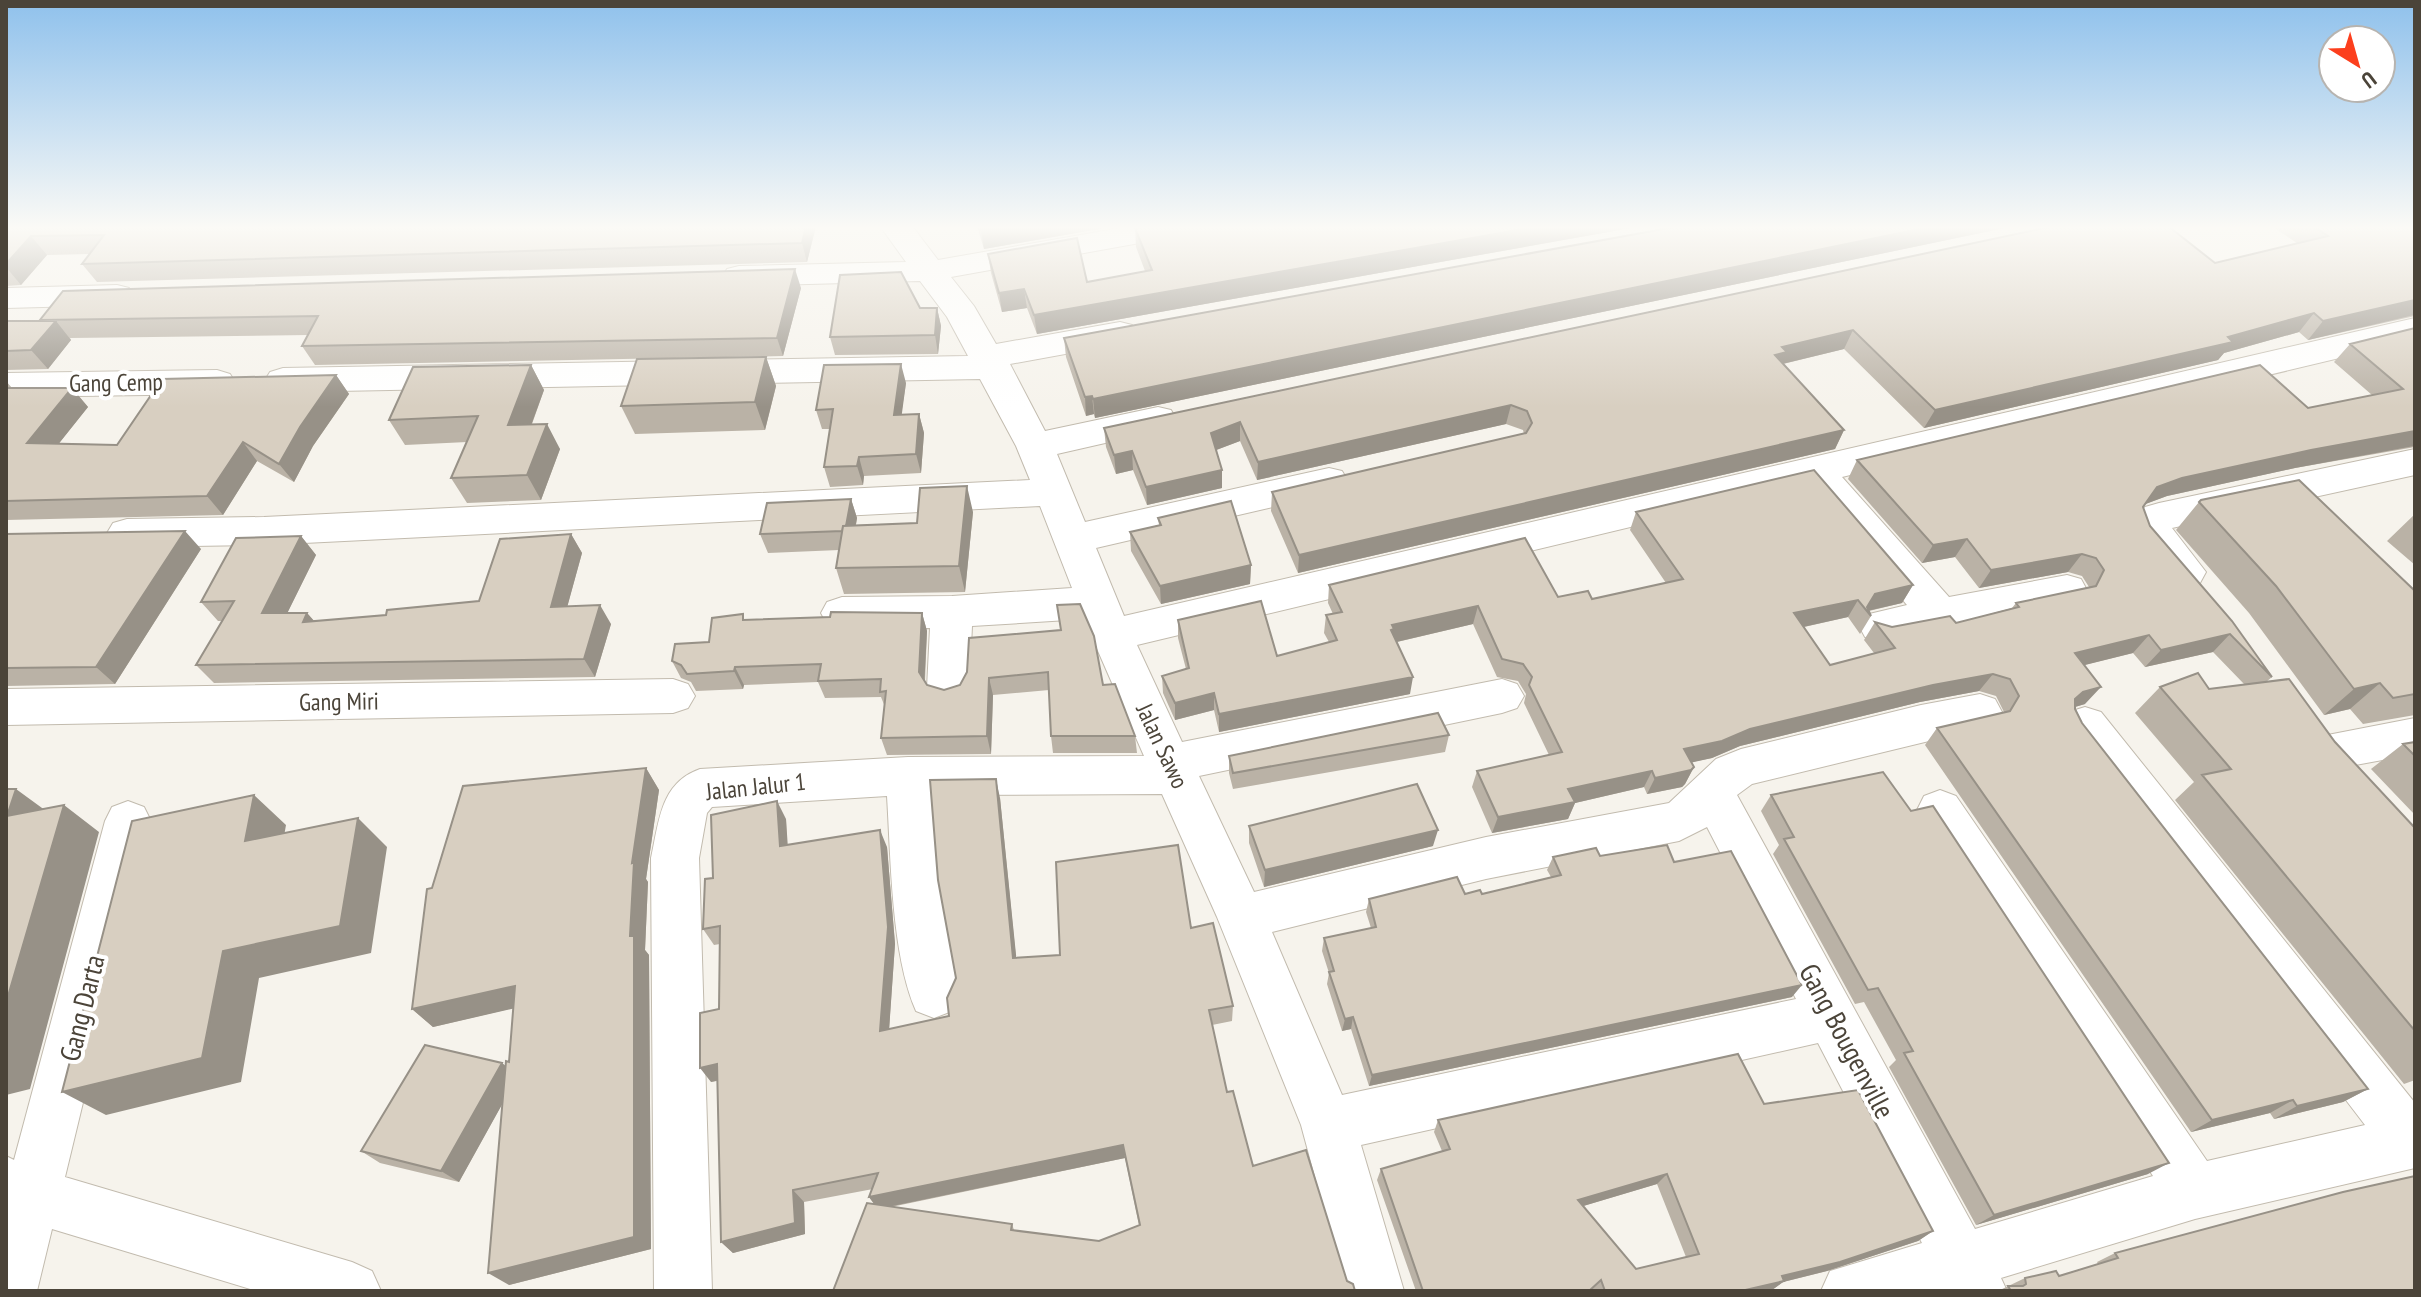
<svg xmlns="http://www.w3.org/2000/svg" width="2421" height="1297" font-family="'PT Sans Narrow',sans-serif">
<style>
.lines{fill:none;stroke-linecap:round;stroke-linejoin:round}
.minor-casing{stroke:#c2bbae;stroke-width:2}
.minor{fill:#fff;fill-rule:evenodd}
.wall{fill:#bab2a6;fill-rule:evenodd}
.shaded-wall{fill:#979187}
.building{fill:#d8cfc1;stroke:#979187;stroke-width:2;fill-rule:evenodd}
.labels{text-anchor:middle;stroke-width:8;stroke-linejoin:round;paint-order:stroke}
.street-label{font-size:24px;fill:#4b4439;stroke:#fff}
.near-street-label{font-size:28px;fill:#4b4439;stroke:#fff}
</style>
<rect width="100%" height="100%" fill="#f6f3ec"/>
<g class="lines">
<defs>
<path id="minor" d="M880 226H912L938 260 1132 226H1200L1195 233 1184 235 951 277 974 306 996 344 1120 322 1132 325 1137 333 1132 341 1120 344 1010 364 1045 431 1158 407 1171 410 1176 419 1171 428 1057 454 1085 522 1329 468 1342 471 1348 481 1342 491 1329 494 1096 548 1124 616 2415 318V340L1842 477 1949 597 2067 575 2081 579 2087 590 2081 601 2067 605 1880 642 1865 637 1859 626 1865 615 1907 605 1806 485 1137 645 1182 742 1502 679 1517 684 1524 696 1517 708 1502 713 1199 776 1254 892 1486 837 1669 803 1716 759 1741 749 1921 705 1980 694 1995 699 2002 712 1995 725 1752 784 1737 795 1975 1229 2153 1176 1924 824 1917 810 1924 796 1940 790 1956 796 2207 1161 2365 1125 2069 738 2063 725 2069 712 2085 707 2101 712 2415 1103V1168L2195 1219 2001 1278 2007 1291H1821L1830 1271 1922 1243 1818 1043 1361 1145 1404 1291H1346L1301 1125 1217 917 1162 794 932 795 941 898 959 994 952 1011 934 1018 916 1011C891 954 891 859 887 796L712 807 707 813 699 858 712 1291H654L651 858C659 822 660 783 700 769L908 757 1144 756 1084 619 972 626 969 688 963 700 948 705 933 700 927 688 930 628 842 629 827 624 821 613 827 602 842 597 952 596 1072 588 1040 506 264 545 127 547 113 543 107 533 113 523 127 519 264 517 1030 480 1016 446 980 379 283 392 270 388 265 380 270 372 283 368 968 356 947 317 920 281 739 286 727 283 723 276 727 269 739 266 906 262ZM1707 827 1796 999 1342 1095 1272 932 1486 879 1679 841Z
M117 285 129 288 134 295 129 302 117 305 6 308V288Z
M217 370 230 374 235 382 230 390 217 394 6 397V373Z
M2415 449V475L2172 528 2206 572 2200 583C2169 592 2147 558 2132 533L2131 527 2145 507 2159 503Z
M673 679 688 684 695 696 688 708 673 713 6 725V689Z
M2415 718V754L2323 771 2307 765 2301 752 2307 739Z
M128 801 144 807 151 821 65 1177 352 1262 372 1271 381 1291H257L52 1229 37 1291H6V1156L14 1160 105 821 112 807Z"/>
</defs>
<use href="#minor" class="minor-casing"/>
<use href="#minor" class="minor"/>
</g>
<path class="wall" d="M6 226H816L807 262 97 282 82 264 89 254 47 255 21 285 6 286Z
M977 226H1116L984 249Z
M1148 226H1642L1037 334 1027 308 1002 312 991 273 988 254 1087 282 1145 271 1136 247 1135 228Z
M1680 226H2014L1095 418 1094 414 1086 416 1066 357 1064 338Z
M2271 226H2415V316L2308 340 2299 332 2224 353 2218 360 1924 428 1844 349 1783 364 1844 430 1835 449 1298 573 1271 511 1272 492 1524 434 1523 430 1506 424 1257 480 1240 441 1216 450 1222 470V488L1147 505 1133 470 1116 474 1106 447 1104 428 2215 263 2297 243Z
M801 288 783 356 315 365 302 346 308 335 70 338 71 340 48 369 6 370V321H41Z
M920 308H937L941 326 938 354 835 355 830 337Z
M2415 328V447L2295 468 2167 496 2145 504 2143 507 2150 526 2272 677 2266 682 2335 742 2415 828V1080L2404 1084 2175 800 2194 782 2135 713 2160 687 2209 689 2245 685 2213 652 2145 667 2133 653 2084 665 2085 704 2075 707 2082 723 2368 1089 2343 1102 2274 1119 2270 1113 2191 1132 1925 745 1937 728 2004 712 1996 696 1979 691 1920 702 1740 746 1712 758 1692 762 1694 767 1685 784 1682 787 1647 794 1644 787 1575 803 1568 819 1492 833 1472 787 1477 771 1549 755 1524 703 1526 694 1518 681 1497 677 1473 624 1397 642 1410 694 1219 732 1214 710 1175 720 1163 693 1162 676 1186 669 1178 638V620L1277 656 1329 642 1324 633 1326 615 1333 614 1328 603 1329 585 1592 599 1666 583 1630 530 1636 512 1913 585 1902 603 1869 611 1871 616 1860 634 1848 617 1804 627 1830 665 1874 653 1864 640 1875 622 1892 627 1956 623 2012 608 2016 603 2089 587 2082 576 2068 572 1979 588 1955 557 1922 563 1848 479 1857 460 2308 408 2372 395 2334 362 2350 344Z
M766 357 776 386 765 430 635 434 621 406Z
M531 365 544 390 532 424 560 449 541 500 467 503 451 478 467 442 405 445 389 420Z
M336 375 349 394 313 446 294 482 257 461 223 515 6 520V381L12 388H72L88 407 59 443 117 445Z
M906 383 901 415 919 414 924 433 921 473 864 476 863 485 830 487 824 467 830 429H822L816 410Z
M851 499 857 518 856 525 917 523 973 512 965 592 844 594 836 568 839 550 768 553 760 534Z
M2199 502 2415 591V715L2363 724 2350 709 2324 715 2249 613 2176 530Z
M2415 514V565L2387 541Z
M1158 518 1251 565 1250 584 1161 604 1131 551 1130 532 1159 525Z
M6 534 201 549 115 684 6 686Z
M571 534 582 553 567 607 611 624 595 677 214 683 196 665 222 621H218L201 602 301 536 316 555 287 613H307L314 621 386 615 479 601Z
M922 613 927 631 925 681 927 685 944 690 960 685 967 672 969 638 1103 685 1135 736 1137 753H1053L1051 736 1049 690 993 695 991 754 887 755 881 738 885 707 881 697 825 698 818 682 744 685 743 689 696 691 691 682 681 678 672 661 709 642 746 620Z
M1449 735 1445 752 1233 789 1229 773V756Z
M2415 742V815L2371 769 2403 744Z
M646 768 659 790 646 879 648 882 645 950 649 955 651 1249 509 1285 502 1104 459 1182 380 1163 361 1151 502 1063 505 1066 509 1062 513 1008 433 1027 412 1009 432 888Z
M1771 795 2148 1174 1976 1225 1889 1067 1896 1060 1864 1002 1855 1004 1773 854 1779 845 1761 811Z
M1000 798 1016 958 1060 955 1191 928 1233 1006 1232 1021 1212 1025 1227 1092 1253 1166 1347 1281 833 1291 874 1204 869 1197 873 1189 804 1202 805 1234 733 1253 721 1242 717 1081 711 1082 719 1009 720 944 714 945 703 929 713 878 786 819 787 845 887 847 895 944 889 1029 949 1016 956 978ZM1125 1158 1139 1225 1099 1241 1014 1230 1012 1224 891 1207Z
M1249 826 1433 846 1264 887 1249 843Z
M1600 856 1674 862 1792 997 1369 1086 1351 1029 1342 1031 1327 984 1329 973 1322 951 1324 938 1371 928 1366 912 1369 899 1482 894 1551 877 1547 870 1553 857Z
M1764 1104 1933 1231 1918 1241 1827 1271 1783 1282 1772 1290 1766 1291H1594L1593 1289 1590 1291H1416L1377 1180 1381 1169 1442 1151 1434 1132 1438 1120ZM1657 1184 1686 1257 1636 1269 1583 1206Z
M2115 1253 2415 1291H1998L2025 1278 2059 1276 2098 1264 2097 1262Z"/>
<path class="shaded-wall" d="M806 226H816L807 262 802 243Z
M1007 226H1116L984 249 981 230Z
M1541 226H1642L1037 334 1034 315Z
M1934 226H2014L1095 418 1093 399Z
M31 236 47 255 21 285 6 267V264Z
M795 269 801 288 783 356 777 338Z
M1024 289 1027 308 1002 312 999 293Z
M2415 300 2414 315 2308 340 2323 321Z
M937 308 941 326 938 354 935 335Z
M2314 313 2299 332 2224 353 2218 360 1924 428 1935 410 2228 337Z
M56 321 71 340 48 369 31 350Z
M1853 330 1844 349 1782 364 1775 355 1782 347Z
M766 357 776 386 765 430 755 402Z
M901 364 906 383 899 435 894 415Z
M531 365 544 390 522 450 508 425Z
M336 375 349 394 313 446 294 482 279 464 300 427Z
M72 388 88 407 45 461 27 443Z
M1092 396 1094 414 1086 416 1085 397Z
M1511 405 1506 424 1257 480 1258 462Z
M919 414 924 433 921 473 916 454Z
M1240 422V441L1211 452V433Z
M547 424 560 449 541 500 527 475Z
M1844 430 1835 449 1298 573 1299 555Z
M2415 431 2414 446 2295 468 2167 496 2143 505 2157 487 2182 478 2311 450Z
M243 442 257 461 223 515 207 496Z
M1132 451 1133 470 1116 474 1114 455Z
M859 457 864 476 863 485 857 466Z
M1222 470V488L1147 505 1146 487Z
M967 486 973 512 965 592 959 566Z
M851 499 857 518 851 550 845 531Z
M185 531 201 549 115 684 96 667Z
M571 534 582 553 562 626 551 607Z
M301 536 316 555 278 632 262 613Z
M1967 539 1955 557 1922 563 1933 545Z
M2082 554 2068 572 1979 588 1991 570Z
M1251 565 1250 584 1161 604 1160 586Z
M1913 585 1902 603 1867 611 1866 609 1875 594Z
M1858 600 1848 617 1785 631 1794 613Z
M600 605 611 624 595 677 584 659Z
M1478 606 1473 624 1392 643V625Z
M307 613 323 631 303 622Z
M922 613 927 631 924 689 919 672Z
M2230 634 2213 652 2145 667 2161 650Z
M2149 635 2133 653 2061 671 2075 653Z
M735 667 744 685 743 689 734 671Z
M1993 674 1979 691 1920 702 1740 746 1712 758 1676 766 1684 749 1750 729 1933 685Z
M1413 677 1410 694 1219 732V714Z
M989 678 993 695 991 754 987 736Z
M2380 683 2350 709 2324 715 2354 689Z
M2101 687 2085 704 2068 709 2075 699 2083 692Z
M1214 693V710L1175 720V703Z
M1694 767 1685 784 1682 787 1647 794 1655 778Z
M646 768 659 790 646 879 648 882 645 950 649 955 651 1249 509 1285 488 1273 632 863Z
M1652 771 1644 787 1575 803 1568 819 1492 833 1498 817 1568 789Z
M996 779 1000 798 1018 974 1013 958Z
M16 789 53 816H7Z
M254 795 286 825 278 870 245 841Z
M777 801 786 819 789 864 780 846Z
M64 805 99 832 30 1089 6 1095V1003Z
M358 818 387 847 371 953 259 978 241 1082 106 1115 62 1092 223 951Z
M880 830 887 847 895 944 888 1046 880 1031Z
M1438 830 1433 846 1264 887 1265 870Z
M1802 985 1792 997 1369 1086 1372 1075Z
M515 986 533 1004 433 1027 412 1009Z
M1353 1017 1351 1029 1342 1031 1345 1019Z
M502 1063 518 1076 459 1182 441 1171Z
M717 1064 728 1078 711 1082 700 1068Z
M2368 1089 2343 1102 2274 1119 2297 1106Z
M2293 1100 2270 1113 2191 1132 2212 1120Z
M1123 1145 1125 1158 878 1209 869 1197Z
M2169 1163 2148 1174 1976 1225 1994 1215Z
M1667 1174 1657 1184 1570 1210 1578 1200Z
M793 1190 804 1202 805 1234 733 1253 721 1242Z
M1933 1231 1918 1241 1827 1271 1783 1282 1772 1290 1766 1291H1741L1782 1276Z"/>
<path class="building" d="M6 226H806L802 243 82 264 104 235 31 236 6 264Z
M980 226H1007L981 230Z
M1148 226H1541L1034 315 1024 289 999 293 988 254 1077 238 1087 282 1152 270 1135 228Z
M1680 226H1934L1093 399 1092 396 1085 397 1064 338Z
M2054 226H2168L2215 263 2328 236 2313 226H2415V300L2323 321 2314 313 2228 337 2233 342 1935 410 1853 330 1782 347 1787 352 1775 355 1844 430 1299 555 1272 492 1526 433 1532 423 1527 411 1511 405 1258 462 1240 422 1211 433 1222 470 1146 487 1132 451 1114 455 1104 428Z
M795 269 777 338 302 346 318 316 40 320 63 291Z
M901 272 920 308H937L935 335 830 337 840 275Z
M6 321H56L31 350 6 351Z
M2415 328V431L2311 450 2182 478 2157 487 2143 507 2150 526 2232 621 2272 677 2230 634 2161 650 2149 635 2075 653 2101 687 2083 692 2075 699V709L2082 723 2368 1089 2297 1106 2293 1100 2212 1120 1937 728 2010 711 2019 696 2010 679 1993 674 1933 685 1750 729 1722 741 1684 749 1694 767 1691 770 1655 778 1652 771 1568 789 1575 802 1498 817 1477 771 1562 752 1529 685 1532 677 1523 664 1502 659 1478 606 1392 625 1394 629 1391 630 1413 677 1219 714 1214 693 1175 703 1162 676 1189 668 1178 620 1261 601 1277 656 1337 640 1326 615 1342 612 1329 585 1525 538 1558 597 1588 591 1592 599 1683 579 1636 512 1814 470 1913 585 1875 594 1867 607 1871 616 1858 600 1794 613 1830 665 1895 648 1875 622 1892 627 1950 616 1956 623 2019 607 2016 603 2096 586 2104 570 2096 558 2082 554 1991 570 1967 539 1933 545 1857 460 2260 365 2308 408 2403 389 2350 344Z
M766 357 755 402 621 406 637 359Z
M901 364 894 415 919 414 916 454 859 457 857 466 824 467 833 409 816 410 824 365Z
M531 365 508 425 547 424 527 475 451 478 478 416 389 420 413 367Z
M336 375 300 427 279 464 243 442 207 496 6 501V388H72L27 443 117 445 162 379Z
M2299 480 2415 591V694L2393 698 2380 683 2354 689 2276 586 2199 502 2201 500Z
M967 486 959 566 836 568 843 526 917 523 920 488Z
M851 499 846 526H843L842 531 760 534 767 503Z
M1231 501 1251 565 1160 586 1130 532 1161 525 1158 518Z
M185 531 96 667 6 668V534Z
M571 534 551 607 600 605 584 659 196 665 234 601 201 602 236 538 301 536 262 613H307L303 622 386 615 387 610 479 601 500 539Z
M1080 604 1094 636 1103 685 1115 684 1135 736H1051L1048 672 989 678 987 736 881 738 886 691 880 692 881 679 818 681 821 664 735 667 734 671 687 674 681 665 672 661 675 644 709 642 712 618 743 614V620L830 617 831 612 922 613 919 672 927 685 944 690 960 685 967 672 969 638 1061 630 1057 605Z
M2198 673 2209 689 2289 679 2335 742 2415 828V1031L2202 775 2231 769 2160 687Z
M1438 713 1449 735 1233 773 1229 756Z
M2415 742V756L2403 744Z
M646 768 632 863 634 862 630 936H634V1237L488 1273 506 1061 509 1062 515 986 412 1009 427 889 432 888 463 786Z
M1883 772 1911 811 1933 806 2169 1163 1994 1215 1904 1053 1913 1051 1878 988 1868 990 1784 839 1794 837 1771 795Z
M996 779 1013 958 1060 955 1056 862 1178 845 1191 928 1213 923 1233 1006 1209 1010 1227 1092 1233 1091 1253 1166 1306 1150 1347 1281 1353 1284 1355 1291H833L867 1203 1012 1224 1011 1230 1099 1241 1140 1225 1123 1145 869 1197 878 1173 793 1190 795 1223 721 1242 717 1064 700 1068V1013L719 1009 720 926 703 929 705 879 713 878 711 815 777 801 780 846 880 830 888 927 880 1031 949 1016 947 998 956 978 938 880 930 780Z
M1417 784 1438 830 1265 870 1249 826Z
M6 789H16L7 816 64 805 6 1003Z
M254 795 245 841 358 818 340 926 223 951 202 1058 62 1092 132 821Z
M1667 845 1674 862 1731 851 1802 985 1372 1075 1353 1017 1345 1019 1329 972 1334 971 1324 938 1376 927 1369 899 1457 877 1465 894 1480 890 1482 894 1561 875 1553 857 1596 848 1600 856Z
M425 1045 502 1063 441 1171 361 1151Z
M1738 1054 1764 1104 1858 1090 1933 1231 1840 1262 1782 1276 1784 1281 1741 1291H1605L1601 1280 1589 1291H1423L1381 1169 1450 1149 1438 1120ZM1667 1174 1699 1254 1636 1269 1578 1200Z
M2415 1176V1291H2011L2008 1286H2023L2026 1284 2025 1278 2056 1271 2059 1276 2118 1258 2115 1253 2343 1192Z"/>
<linearGradient id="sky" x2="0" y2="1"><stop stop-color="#8fc1ec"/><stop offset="0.56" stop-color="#fbfaf6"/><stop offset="1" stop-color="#fbfaf6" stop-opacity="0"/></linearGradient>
<rect width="2421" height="407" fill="url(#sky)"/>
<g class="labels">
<g class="street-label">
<text transform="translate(116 383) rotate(-1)" y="8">Gang Cemp</text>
<text transform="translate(339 702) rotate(-1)" y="8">Gang Miri</text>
<text transform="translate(1162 746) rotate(65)" y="8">Jalan Sawo</text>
<text transform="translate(756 787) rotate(-6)" y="8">Jalan Jalur 1</text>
</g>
<g class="near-street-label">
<text transform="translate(82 1008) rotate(-76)" y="10">Gang Darta</text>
<text transform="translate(1847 1041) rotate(62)" y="10">Gang Bougenville</text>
</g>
</g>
<rect width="2421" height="1297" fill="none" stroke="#4b4439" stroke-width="16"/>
<g transform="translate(2357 64) rotate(143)"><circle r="38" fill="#ffffff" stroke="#b7b4b0" stroke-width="2"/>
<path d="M0-6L14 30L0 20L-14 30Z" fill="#fc3f1d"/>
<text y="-12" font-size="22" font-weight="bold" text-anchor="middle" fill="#4b4439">U</text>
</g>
</svg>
